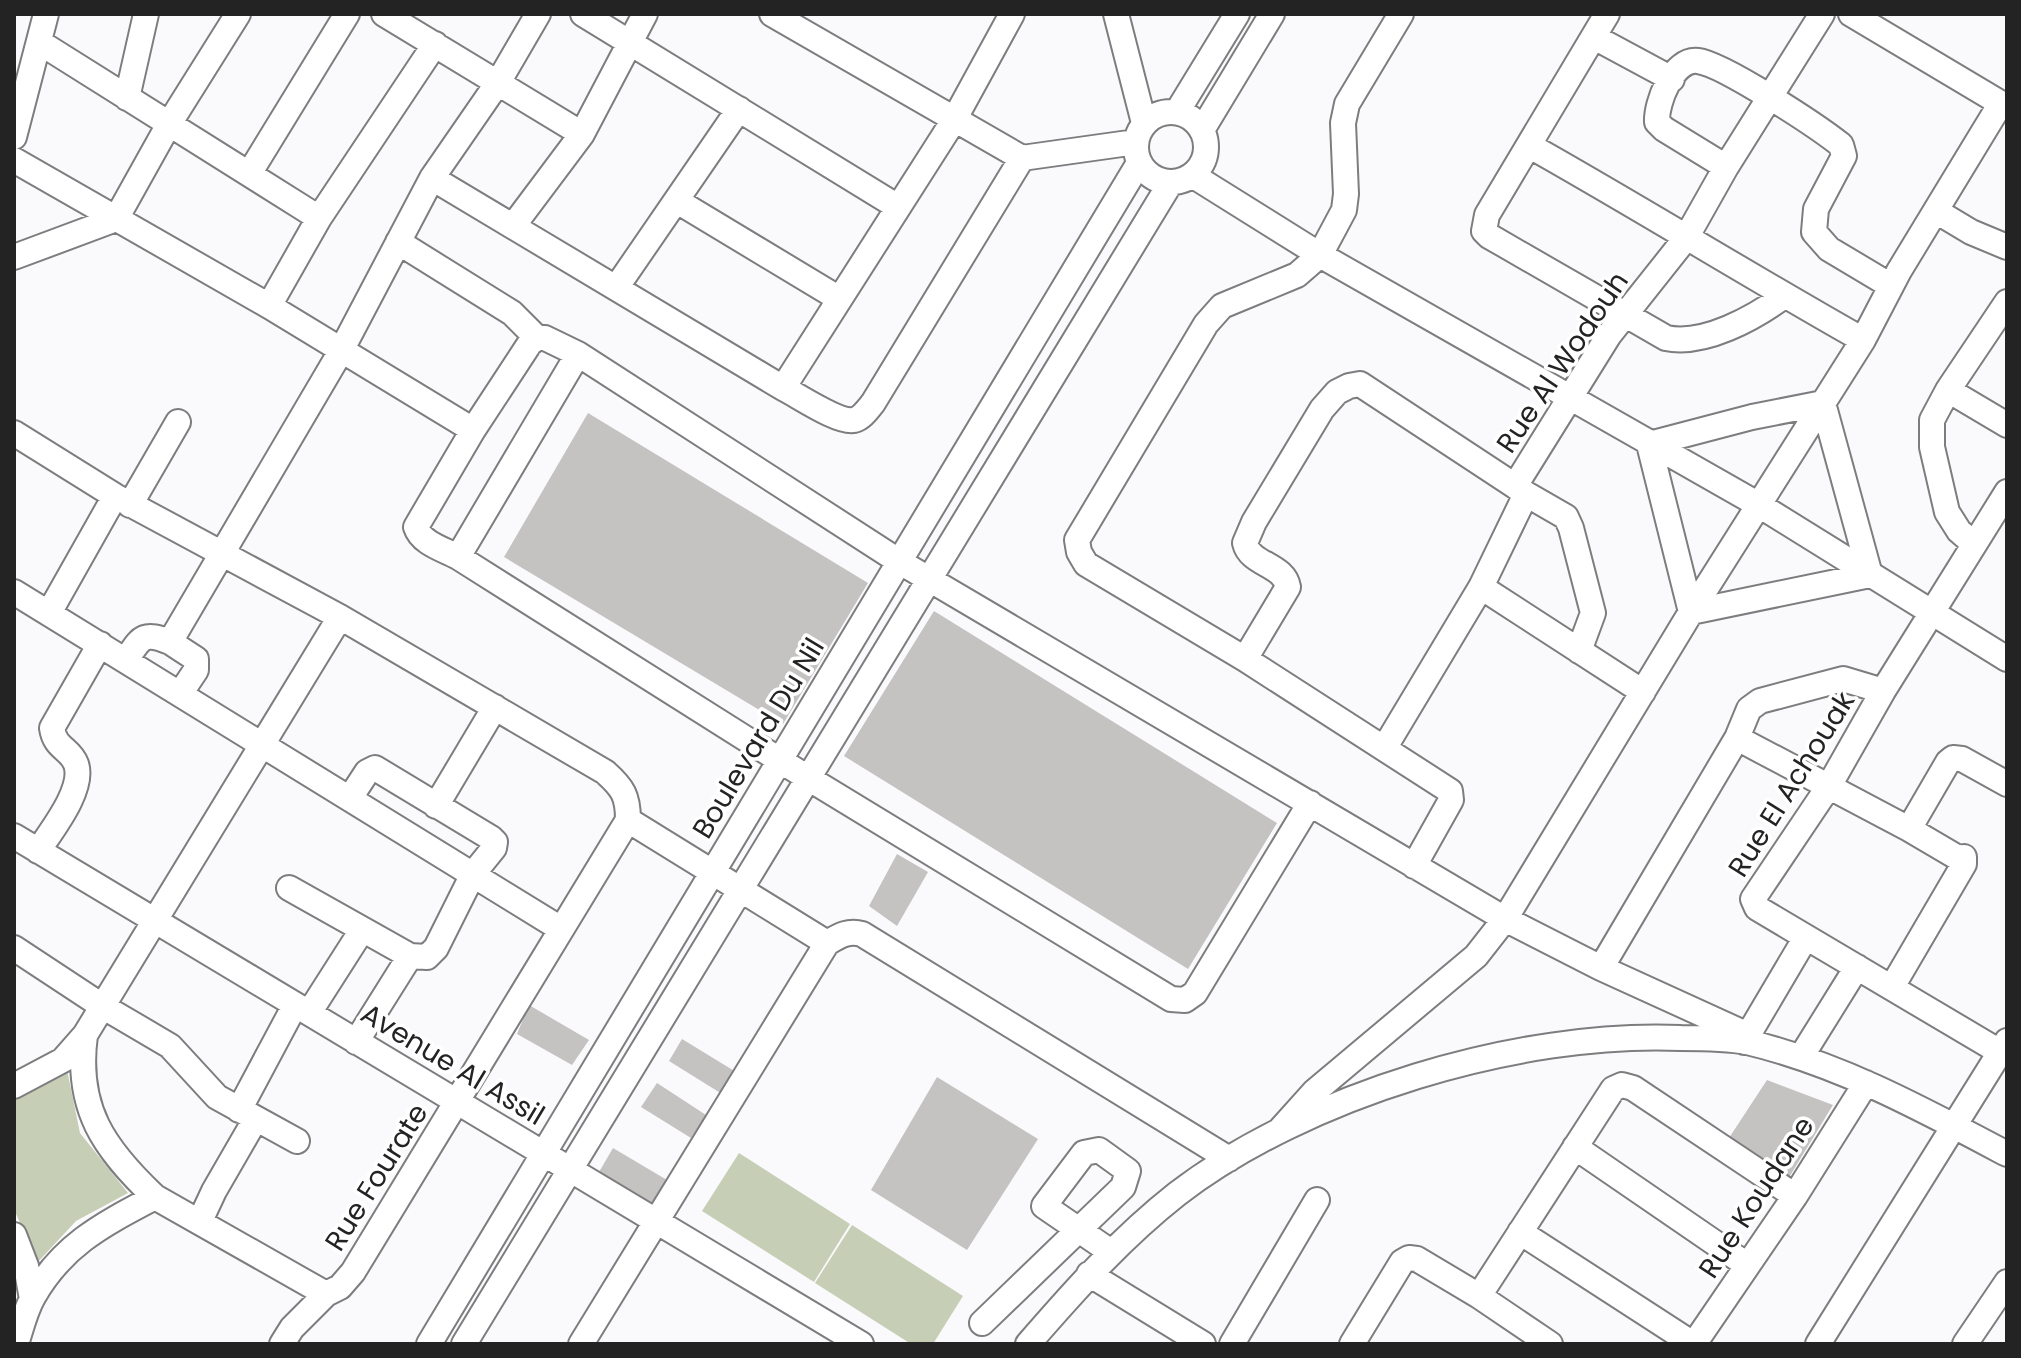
<svg xmlns="http://www.w3.org/2000/svg" width="2021" height="1358" font-family="Poppins,sans-serif">
<style>
.green{fill:#c6cfb6}
.building{fill:#c4c3c2}
.lines{fill:none;stroke-linecap:round;stroke-linejoin:round}
.minor-casing{stroke:#7d7d7f;stroke-width:28}
.minor{stroke:#fff;stroke-width:24}
.labels{text-anchor:middle;stroke-width:7;stroke-linejoin:round;paint-order:stroke}
.street-label{font-size:28px;fill:#232324;stroke:#fff}
</style>
<rect width="100%" height="100%" fill="#fafafc"/>
<path class="green" d="M66 1065 80 1133 128 1193 76 1221 37 1263 14 1209V1094Z
M739 1153 850 1224 814 1282 702 1211Z
M852 1225 963 1296 933 1344H911L815 1283Z"/>
<path class="building" d="M588 413 868 583 783 724 504 557Z
M934 611 1277 823 1188 969 844 756Z
M897 854 928 872 897 926 869 906Z
M529 1005 589 1040 572 1065 517 1034Z
M682 1039 736 1072 722 1094 669 1061Z
M937 1077 1038 1139 967 1250 871 1190Z
M1767 1080 1833 1105 1788 1179 1729 1138Z
M657 1083 706 1115 691 1138 641 1107Z
M613 1148 667 1180 656 1209 599 1172Z"/>
<g class="lines">
<defs>
<path id="minor" d="M384 14 582 134
M583 14 898 207
M772 14 1022 158 1136 142
M1116 14 1144 123
M1401 14 1347 104 1343 123 1346 194 1344 210 1320 255 1297 275 1222 306 1206 324 1077 540 1079 552 1086 564 1245 659 1450 791 1451 800 1414 866
M1607 14 1487 215 1484 231 1489 236 1666 338C1704 346 1754 318 1784 296
M1851 14 2007 107
M1594 37 1672 79
M39 42 319 218
M127 98 146 14
M1136 147a35 35 0 1 1 70 0a35 35 0 1 1-70 0Z
M1177 112 1237 14
M1202 130 1272 14
M14 137 46 14
M1530 146C1642 209 1751 277 1863 340
M14 160 269 306 473 430
M1726 167 1664 129 1657 122C1656 103 1673 58 1698 61 1723 64 1817 126 1841 145L1844 156 1816 209 1814 232 1829 249 1891 286
M249 174 347 14
M1192 175 1320 255 1759 505 2007 659
M432 178 783 388C799 396 838 423 854 420 862 418 868 409 873 403L1022 158
M677 201 838 298
M1936 211 1971 232 2007 247
M513 226 582 134 645 14
M398 242 512 313 537 338
M14 257 116 219 169 124 238 14
M616 288 739 109
M269 306 319 218 435 44
M783 388 954 120 1012 14
M1948 390 2007 425
M1823 403 1752 417 1649 444 1691 612 1870 575
M1823 403 1870 575
M14 433 115 496 340 617 605 772C623 788 628 796 628 820
M1526 494 1566 517 1571 528 1593 613 1579 651
M130 505 178 422
M1974 544 1959 531 1947 512 1932 447V420L1948 390 2007 302
M458 557 578 354
M1481 587 1643 692
M14 592 561 929
M49 613 115 496
M170 642 196 659V670L180 694
M1245 659 1288 587C1284 564 1250 565 1245 543L1254 522 1322 409 1337 392 1349 386 1360 384 1515 486
M126 660C141 638 142 631 170 642L341 351 432 178 499 81 538 14
M1737 738 1749 709 1760 701 1843 679 1883 691
M1385 747 1481 587 1526 494 1515 486 1609 335 1686 238 1726 167 1822 14
M1310 803 1195 993 1185 1000 1171 999 808 778 458 557C443 549 421 543 416 527L473 430 530 343 537 338H545L578 354 900 562 1505 919 1601 968 1748 1035
M436 806 495 707
M628 820 827 943
M1909 829 1948 762 1953 758 1962 759 2007 784
M14 836 861 1344
M38 851C51 831 85 789 76 764 70 748 55 749 52 728L100 644
M289 888 410 956 427 957 436 948 473 874 494 848 495 842 491 838 375 768 367 772 350 798
M14 948 102 1006 170 1046 217 1097 297 1141
M1601 968 1737 738 1909 829 1960 859 1964 857V864L1892 987
M309 1013 362 930
M85 1035C75 1108 104 1149 155 1197L326 1294
M356 1042 410 956
M1744 1042 1806 937
M2000 1052 1757 908 1753 899 1829 786 1883 691 2007 492
M1801 1057 1857 967
M14 1086 63 1060 85 1035 340 617
M239 1110 295 1005
M1279 1131 1314 1092 1476 956 1505 919 1691 612 1863 340 1899 271 2001 103
M1575 1147 1747 1265
M200 1221 214 1191 255 1120
M1520 1232 1693 1344
M14 1235 26 1266 32 1299
M1089 1274 1203 1344
M1479 1296 1613 1089 1622 1085 1633 1088 1795 1196
M982 1323 1123 1187 1128 1171 1099 1150 1084 1153 1044 1206 1111 1252
M16 1344C21 1329 25 1311 33 1297 63 1244 104 1224 155 1197
M282 1344 292 1328 326 1294 340 1287 353 1272 628 820
M429 1344 1139 163
M464 1344 1171 182
M581 1344 827 943C839 936 848 930 862 934L1229 1159
M1028 1344C1074 1291 1121 1238 1177 1194 1306 1095 1519 1031 1681 1038 1702 1038 1726 1038 1747 1042 1840 1064 1924 1110 2007 1154
M1232 1344 1317 1200
M1352 1344 1402 1262 1409 1258 1417 1259 1479 1296 1550 1344
M1694 1344 1795 1196 1866 1083
M1818 1344 2007 1041
M1965 1344 2007 1282"/>
</defs>
<use href="#minor" class="minor-casing"/>
<use href="#minor" class="minor"/>
</g>
<g class="labels">
<g class="street-label">
<text transform="translate(1562 362) rotate(-56)" y="10">Rue Al Wodouh</text>
<text transform="translate(758 738) rotate(-59)" y="10">Boulevard Du Nil</text>
<text transform="translate(1791 784) rotate(-58)" y="10">Rue El Achouak</text>
<text transform="translate(453 1064) rotate(31)" y="10">Avenue Al Assil</text>
<text transform="translate(376 1177) rotate(-58)" y="10">Rue Fourate</text>
<text transform="translate(1756 1197) rotate(-57)" y="10">Rue Koudane</text>
</g>
</g>
<rect width="2021" height="1358" fill="none" stroke="#232324" stroke-width="32"/>
</svg>
